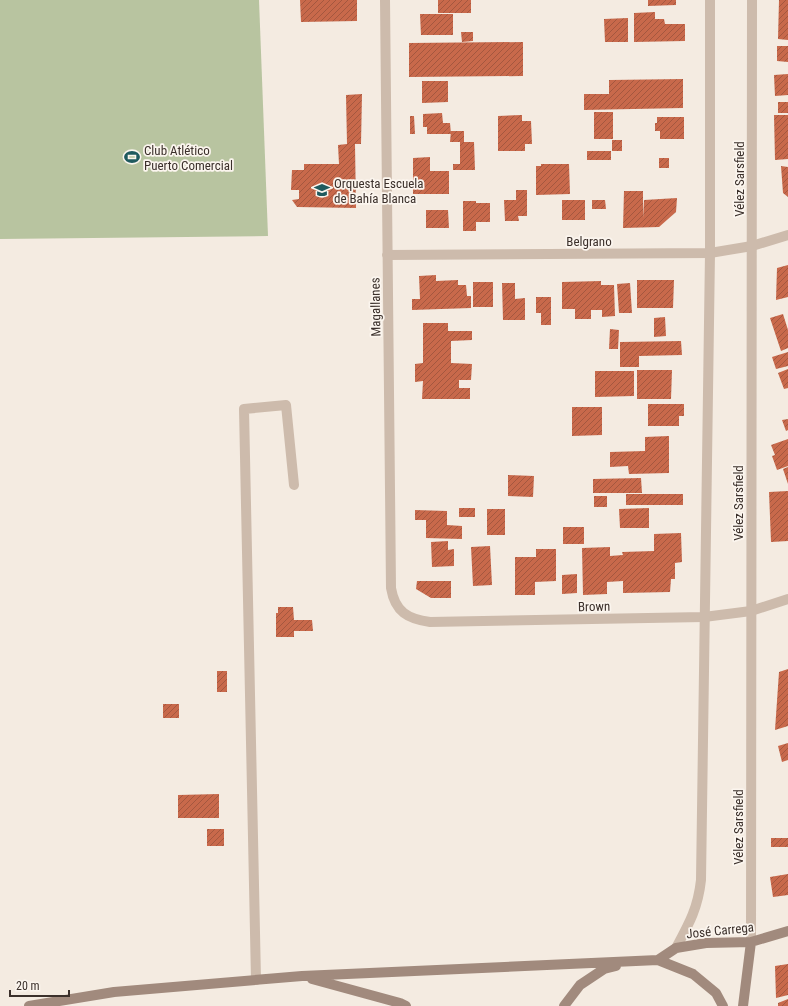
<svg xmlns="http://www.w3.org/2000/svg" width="788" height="1006" font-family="'Roboto Condensed',sans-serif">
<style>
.green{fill:#b8c4a0}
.building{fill:url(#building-hatch)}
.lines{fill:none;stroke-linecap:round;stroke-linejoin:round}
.service{stroke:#cdbbac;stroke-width:10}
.minor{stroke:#cdbbac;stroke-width:10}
.tertiary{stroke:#cdbbac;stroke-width:10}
.secondary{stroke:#a18a7d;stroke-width:10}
.labels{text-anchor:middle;stroke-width:3.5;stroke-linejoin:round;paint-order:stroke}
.poi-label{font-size:13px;fill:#3b302b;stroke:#fbf5ee;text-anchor:start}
.street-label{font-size:13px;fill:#3b302b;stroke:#fbf5ee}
</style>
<defs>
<pattern id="building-hatch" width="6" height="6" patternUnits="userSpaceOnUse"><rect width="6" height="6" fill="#c8694b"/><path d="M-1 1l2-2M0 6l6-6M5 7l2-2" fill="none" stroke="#a4573f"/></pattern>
</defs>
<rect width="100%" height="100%" fill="#f4ebe1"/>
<path class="green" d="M0 0H259L268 236 0 239Z"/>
<path class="building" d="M300 0H357V21L301 22Z
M438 0H471V13H438Z
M648 0H676V5L648 6Z
M779 0H788V40L778 39Z
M655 12V19H664L665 24H685V41L634 42V13Z
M420 14H453V35H421Z
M628 18V42H605L604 19Z
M461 32H473V41L462 42Z
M523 42V76L409 77V43Z
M777 46H788V62L777 61Z
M788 74V95L775 96 774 75Z
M683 79V108L584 110V94H609V80Z
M422 81H448V102L422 103Z
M362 94 361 144H355L356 208 297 207 292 200 299 199V190H291L292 170H304V164H339L338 145 347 144 346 95Z
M778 102H788V113H778Z
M594 112H613V139H594Z
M442 113 443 123H450L451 134H427V127H423V114Z
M522 115V121H531L532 144H525V151H498V116Z
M774 115H788V159L775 160Z
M410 116H414L415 134H410Z
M657 117H684V139H660V131H655V123H657Z
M451 131H464V142H450Z
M612 140H622V151H612Z
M460 142H474L475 170H453V164H460Z
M587 151H611V160H587Z
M430 157V171H449V194H413V158Z
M659 158H669V168H659Z
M541 164H569L570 194 536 195V166H541Z
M781 166 788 167V197L783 193Z
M516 190H527V216H518L519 221H505L504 200H516Z
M624 191H643V218L644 200 677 198 676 212 659 227 623 228Z
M562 200H585V220H562Z
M592 200H605L606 209H592Z
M463 201H476V203H490V222H476V231H463Z
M426 210H448L449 228H426Z
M788 265V297L776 300 777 268Z
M436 275V281L458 280V285H466L467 296H471V308L412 310V299H420L419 276Z
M637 280H674L673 308H637Z
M601 281V285H614L615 316 602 317V310H591V319H575V309H562V282Z
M473 282H493V307H473Z
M502 283H515V299L525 298V320H503Z
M630 283 632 313H619L617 284Z
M536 297H551V325H541V313H536Z
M783 314 788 330V348L781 351 770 318Z
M665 317 666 336 654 337V318Z
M423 323H448V331H472V340L451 341V363L472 364 471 380H459V388H470V399H422L423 381 415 382V364L423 363Z
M610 329 619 330 618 349H609Z
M681 341 682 355 639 356V367H620V342Z
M788 352V366L776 369 772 357Z
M788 369V388L784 389 778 373Z
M637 370H672L671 399H637Z
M595 371H634V396L595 397Z
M648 404H684V416H679V426H648Z
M572 407H602V435L572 436Z
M788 419V430L786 431 782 420Z
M669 436V473L629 474 628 466 610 467V452L645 451V437Z
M788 439V466L777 470 772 456 775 455 771 445Z
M788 467V484L783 469Z
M508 475 534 476 533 497 508 496Z
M641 478 642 493H593V479Z
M788 491V541L771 542 769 492Z
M626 494H683V505H626Z
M594 496H607V507H594Z
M459 508H475V517H459Z
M649 508V528H620L619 509Z
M487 509H505V535H487Z
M415 510 447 511V525L462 526V539L426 538V520H415Z
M563 527H584V544H563Z
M681 533 682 562 675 563V579H671L670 592 623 593V581L607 582V594L583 595 582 548 610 547V556L623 555 622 552 654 551V534Z
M448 541V550L454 549V566L432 567 431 542Z
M490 546 492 585 473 586 471 547Z
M536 549H556V581L535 582V595H515V557H536Z
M577 574V593L562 594V575Z
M417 581H451V598H431L416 589Z
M278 607H293L294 620H312L313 631H294V637H276V613H278Z
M788 669V726L775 730 779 672Z
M217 671H227V692H217Z
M163 704H179V718H163Z
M788 743V760L782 762 778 746Z
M219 794V818H178V795Z
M207 829H224V846H207Z
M771 838H788V847H771Z
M788 874V895L773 897 770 877Z
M788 964V995L776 998 775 966Z
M788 999V1006H778V1003Z"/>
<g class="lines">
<path class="service" d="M256 980 244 409 286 405 294 485"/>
<path class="minor" d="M385 0 391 588C395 612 408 619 430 622L704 617 751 611 788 599
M387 255 710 253 752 246 788 235"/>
<path class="tertiary" d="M751 942 752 0
M676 948C689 924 698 908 701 880L710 253V0"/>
<path class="secondary" d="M658 960 676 948 706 943 751 942 788 931
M312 979 400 1003 406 1006
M29 1006 114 992 302 976 658 960 693 974 716 993 723 1006
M564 1006 580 985 604 969 616 966
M743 1006 751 942"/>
</g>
<defs>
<symbol id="stadium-bare" viewBox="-9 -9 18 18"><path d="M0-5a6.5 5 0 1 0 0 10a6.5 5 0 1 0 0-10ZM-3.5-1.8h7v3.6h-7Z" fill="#1f5a5e" stroke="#fbf5ee" stroke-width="2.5" paint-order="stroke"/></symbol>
<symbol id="school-bare" viewBox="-9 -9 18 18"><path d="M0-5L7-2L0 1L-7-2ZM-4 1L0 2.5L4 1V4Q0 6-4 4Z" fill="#1f5a5e" stroke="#fbf5ee" stroke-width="2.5" paint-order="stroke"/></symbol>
</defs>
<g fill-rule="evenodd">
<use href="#stadium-bare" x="121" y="146" width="22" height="22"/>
<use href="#school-bare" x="311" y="179" width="22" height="22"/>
</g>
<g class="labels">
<g class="poi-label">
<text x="144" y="155">Club Atlético<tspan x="144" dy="15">Puerto Comercial</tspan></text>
<text x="334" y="188">Orquesta Escuela<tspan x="334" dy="15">de Bahía Blanca</tspan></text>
</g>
<g class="street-label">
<text transform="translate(739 179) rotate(-90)" y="5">Vélez Sarsfield</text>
<text x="589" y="246">Belgrano</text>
<text transform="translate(375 307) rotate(-91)" y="5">Magallanes</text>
<text transform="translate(738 503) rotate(-90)" y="5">Vélez Sarsfield</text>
<text transform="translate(594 606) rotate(-1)" y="5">Brown</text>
<text transform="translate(738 827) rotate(-90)" y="5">Vélez Sarsfield</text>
<text transform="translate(720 930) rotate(-6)" y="5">José Carrega</text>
</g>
</g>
<path d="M10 990v6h59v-6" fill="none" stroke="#3b302b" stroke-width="2"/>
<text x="16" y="990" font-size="12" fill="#3b302b" stroke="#fbf5ee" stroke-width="3" paint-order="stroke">20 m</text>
</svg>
